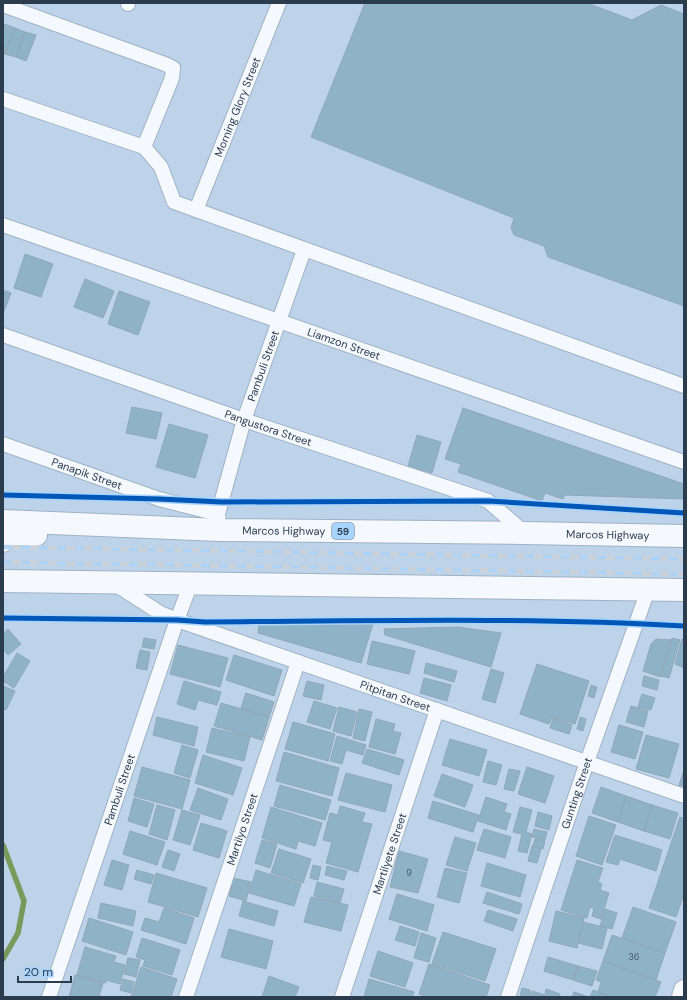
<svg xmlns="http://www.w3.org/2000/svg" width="687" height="1000" font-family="'DM Sans',sans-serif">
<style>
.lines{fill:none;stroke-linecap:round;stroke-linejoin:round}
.stream{stroke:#7a9a5b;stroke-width:5.5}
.building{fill:#8eb3c7;stroke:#91a7b6}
.street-casing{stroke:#a0b2c4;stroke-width:16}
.secondary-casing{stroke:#a0b2c4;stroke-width:22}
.primary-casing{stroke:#a0b2c4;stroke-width:24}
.street{stroke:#f5f8fc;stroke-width:14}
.secondary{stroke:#f5f8fc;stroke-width:20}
.primary{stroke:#f5f8fc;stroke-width:22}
.rail-casing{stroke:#cad1d8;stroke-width:4.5}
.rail{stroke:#a8d4fe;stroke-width:3;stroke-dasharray:9;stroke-linecap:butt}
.cycleway-casing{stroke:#a8d4fe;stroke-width:8}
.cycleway{stroke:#0057b8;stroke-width:5}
.labels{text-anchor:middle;stroke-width:4;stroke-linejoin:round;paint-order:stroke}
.number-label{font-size:9px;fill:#435a6c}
.shield{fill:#a8d4fe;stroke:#506a82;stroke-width:1}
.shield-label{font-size:10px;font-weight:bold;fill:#2a3c4d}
.street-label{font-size:11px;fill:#2a3c4d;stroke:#a8d4fe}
</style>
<rect width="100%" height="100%" fill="#bcd3ea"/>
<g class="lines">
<path class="stream" d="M3 845 24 901 18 933 3 959"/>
</g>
<path class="building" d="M365 3H587L632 20 661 5 684 14V306L548 257 544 246 514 235 511 228 514 218 311 137Z
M4 24 15 28 5 54 3 53V27Z
M15 28 25 32 16 57 5 54Z
M25 32 36 35 26 61 16 57Z
M25 254 53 264 41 297 14 288Z
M85 279 114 291 103 318 74 307Z
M3 290 11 293 3 314Z
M119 291 150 302 138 335 108 324Z
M132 407 162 413 156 439 126 433Z
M463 408 684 484V499L565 495 563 499 545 493 542 501 458 472 461 464 445 459Z
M169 424 208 435 195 478 156 467Z
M417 435 441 442 432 473 408 466Z
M259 623 319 625 373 624 361 663 258 633Z
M457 627 501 633 491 667 385 635 384 629Z
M8 629 21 644 8 655 3 649V634Z
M144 638 156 640 154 649 142 647Z
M672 638 680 640 669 678 661 676Z
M656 639 671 640 660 677 643 671 651 644Z
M682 639H684V668L675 664Z
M372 641 415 651 409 674 367 664Z
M178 645 228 658 220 687 170 674Z
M140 650 150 652 147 670 136 668Z
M17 653 30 661 14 688 3 681V677Z
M234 655 282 670 274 696 226 680Z
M426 663 457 671 454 682 424 673Z
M537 664 589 681 575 724 552 717 549 724 520 714Z
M491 669 504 673 495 703 482 699Z
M644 676 659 680 657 690 642 686Z
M424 678 451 685 447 701 420 693Z
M184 681 221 692 217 705 198 700 195 710 177 704Z
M307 681 324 685 321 700 303 696Z
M591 685 597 687 594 698 588 696Z
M3 686 15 691 6 710 3 709Z
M246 693 274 702 269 717 241 708Z
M642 694 655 698 651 710 638 707Z
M314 701 337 708 330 729 307 722Z
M221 703 269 717 262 740 214 726Z
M631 706 648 711 644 727 626 722Z
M339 707 357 712 351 736 333 731Z
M359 709 372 712 365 741 353 738Z
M157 717 198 727 194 746 153 735Z
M580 717 586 719 583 731 577 729Z
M553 718 572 725 569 734 550 728Z
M376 719 395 724 393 731 401 733 395 754 369 747Z
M293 722 335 734 328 761 285 749Z
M619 725 643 732 635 759 611 752Z
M212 728 250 737 244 761 206 752Z
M646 735 679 744 669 778 636 769Z
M337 736 366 745 363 755 346 750 342 764 330 761Z
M450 739 487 750 479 776 442 765Z
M182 745 198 750 190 778 174 773Z
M367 749 404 760 399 775 362 763Z
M284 752 339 768 332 796 276 781Z
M203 755 242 768 233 795 195 783Z
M488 761 502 765 496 785 483 782Z
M142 767 190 780 182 809 134 796Z
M527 767 554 776 545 803 518 794Z
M509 769 520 771 514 791 504 789Z
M684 770V786L679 785Z
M346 773 392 785 385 812 338 800Z
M442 774 473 785 465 807 434 796Z
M280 785 331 800 325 820 274 806Z
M601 787 626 796 618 822 592 813Z
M198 788 228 799 221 820 190 810Z
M626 796 652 805 644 831 618 822Z
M486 797 507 804 504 812 511 814 506 830 478 821Z
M134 798 154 804 147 827 128 821Z
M433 801 479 815 473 832 428 818Z
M157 805 175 810 167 840 149 834Z
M652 805 678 813 670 839 644 831Z
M340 806 365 813 362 822 372 824 358 872 326 863 332 842 323 840 330 813 338 815Z
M271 807 322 823 315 846 298 841 296 849 262 838Z
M520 807 532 810 526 832 532 834 527 853 518 851 522 834 513 832Z
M182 810 200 815 190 845 173 840Z
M538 812 552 816 549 830 535 826Z
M589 816 616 825 602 865 576 856Z
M680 817 684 819V894L676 917 649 908Z
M201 823 227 831 219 858 193 850Z
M484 829 511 837 505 858 477 850Z
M534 829 547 832 545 840 532 837Z
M130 831 165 842 157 865 123 854Z
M615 835 662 850 656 871 620 859 618 865 606 862Z
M455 837 476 843 467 871 446 865Z
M535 839 545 841 543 849 533 846Z
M262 840 277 844 270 868 255 863Z
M532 846 541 849 537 863 528 861Z
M279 849 311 859 303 883 271 873Z
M168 850 180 854 174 871 162 867Z
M399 851 428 859 418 893 390 887Z
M112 860 129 865 122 890 104 885Z
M577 860 603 868 598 882 602 884 600 890 609 893 601 919 592 916 594 909 590 907 587 918 561 910Z
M487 863 526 875 520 897 481 886Z
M313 865 321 867 318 880 310 878Z
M327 866 347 871 344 880 325 875Z
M445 868 467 873 459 903 437 897Z
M137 870 154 875 151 884 134 879Z
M256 870 301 884 294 906 249 893Z
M156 873 207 888 198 917 148 902Z
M233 878 251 882 246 901 229 896Z
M317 882 344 889 340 903 314 896Z
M487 892 522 904 519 914 483 903Z
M397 894 434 905 427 931 389 919Z
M311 897 348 905 341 931 304 922Z
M243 901 278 911 274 926 239 916Z
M101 903 136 911 133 926 98 918Z
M633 907 676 922 665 953 622 938Z
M164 908 194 918 186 944 141 930 145 918 159 922Z
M605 909 617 913 612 929 600 926Z
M488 910 517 919 513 931 484 921Z
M556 911 584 918 577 948 549 941Z
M89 918 133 932 126 955 82 941Z
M583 922 607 928 602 949 578 943Z
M400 926 419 932 415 946 395 940Z
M229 929 273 941 266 969 221 957Z
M443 932 496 949 485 981 432 964Z
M421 933 436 938 429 962 414 958Z
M612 935 665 953 656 980 603 961Z
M142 938 180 950 172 975 143 966 145 960 136 957Z
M85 947 116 956 114 962 125 965 120 984 106 980V983L77 975Z
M378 951 413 963 405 987 370 976Z
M548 957 578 966 573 980 544 971Z
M128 958 140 960 136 977 124 974Z
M603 961 661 982 655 997H612L598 992 601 982 596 980Z
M429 964 490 985 486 997H428L419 994Z
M578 966 597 971 592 986 573 980Z
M141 967 177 979 171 997H131Z
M75 975 103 983 99 997H69Z
M269 976 299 987 295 997H262Z
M123 979 134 982 131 993 120 990Z
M369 979 414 992 412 997H364Z
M522 988 530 990 529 997H520Z
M546 989 560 994 559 997H530L532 991 545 995Z
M593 990 598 992 612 997H590Z
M574 992 589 997H572Z"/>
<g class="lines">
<defs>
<g id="street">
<path d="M128 4V3"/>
<path d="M3 5 165 64 173 68 172 78 144 147"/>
<path d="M3 99 144 147 161 167 174 202 684 386"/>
<path id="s1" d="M196 210 279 3"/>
<path id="s2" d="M3 225 684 462"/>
<path id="s3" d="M3 335 244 420 488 501 525 533"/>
<path id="s4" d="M3 444 159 499 218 514"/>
<path id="s5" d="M220 530 218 514 244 420 304 250"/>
<path id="s6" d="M115 584 160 613 177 620 684 796"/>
<path id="s7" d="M49 997 177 620 191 583"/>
<path id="s8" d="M186 997 298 662"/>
<path id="s9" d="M342 997 437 710"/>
<path id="s10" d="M508 997 587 762 648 590"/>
</g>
<path id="secondary" d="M682 997 684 990"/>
<g id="primary">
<path id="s11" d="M3 521 220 530 525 533 684 536"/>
<path d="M3 541 11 534 36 535"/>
<path d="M3 581 684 590"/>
</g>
</defs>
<use href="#street" class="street-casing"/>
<use href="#secondary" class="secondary-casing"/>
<use href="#primary" class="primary-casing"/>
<use href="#street" class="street"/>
<use href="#secondary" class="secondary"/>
<use href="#primary" class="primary"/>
<defs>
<path id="rail" d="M3 547 684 559
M3 562 684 574"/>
</defs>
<use href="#rail" class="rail-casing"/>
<use href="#rail" class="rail"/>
<defs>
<path id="cycleway" d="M3 495 159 499 222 502 488 501 684 513
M3 618 177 620 205 622C364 621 525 617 684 626"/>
</defs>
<use href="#cycleway" class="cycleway-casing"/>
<use href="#cycleway" class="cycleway"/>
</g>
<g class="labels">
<g class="number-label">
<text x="409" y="876">9</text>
<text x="634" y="960">36</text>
</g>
<rect class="shield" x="332" y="523" width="22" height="16" rx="3"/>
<g class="shield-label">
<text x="343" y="535">59</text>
</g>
<g class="street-label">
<text dy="4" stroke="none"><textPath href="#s1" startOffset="111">Morning Glory Street</textPath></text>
<text dy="4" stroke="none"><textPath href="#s2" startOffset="361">Liamzon Street</textPath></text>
<text dy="4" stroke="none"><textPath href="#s5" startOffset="171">Pambuli Street</textPath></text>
<text dy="4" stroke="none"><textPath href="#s3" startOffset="281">Pangustora Street</textPath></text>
<text dy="4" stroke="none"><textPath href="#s4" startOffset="89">Panapik Street</textPath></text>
<text dy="4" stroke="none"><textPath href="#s11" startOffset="281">Marcos Highway</textPath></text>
<text dy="4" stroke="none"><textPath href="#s11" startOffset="605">Marcos Highway</textPath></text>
<text dy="4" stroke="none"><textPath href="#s6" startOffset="303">Pitpitan Street</textPath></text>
<text dy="4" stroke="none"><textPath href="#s7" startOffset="219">Pambuli Street</textPath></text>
<text dy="4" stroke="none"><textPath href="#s10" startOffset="215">Gunting Street</textPath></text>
<text dy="4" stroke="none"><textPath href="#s8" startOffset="177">Martilyo Street</textPath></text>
<text dy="4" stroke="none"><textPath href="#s9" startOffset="151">Martilyete Street</textPath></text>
</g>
</g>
<rect width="687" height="1000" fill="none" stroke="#2a3c4d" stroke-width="8"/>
<path d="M18 976v6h53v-6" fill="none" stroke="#2a3c4d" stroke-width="2"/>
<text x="24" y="976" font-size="12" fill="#2a3c4d" stroke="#a8d4fe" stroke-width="3" paint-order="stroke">20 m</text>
</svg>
